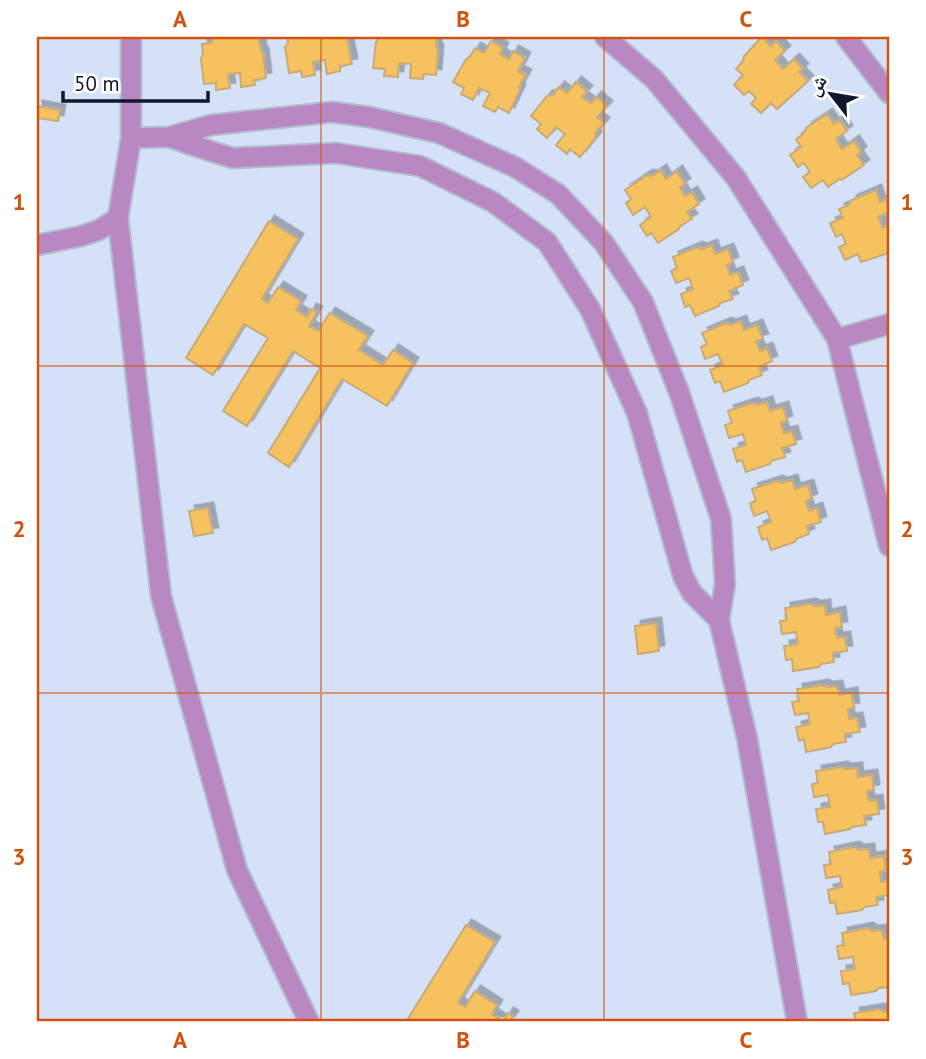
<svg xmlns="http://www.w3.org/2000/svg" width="926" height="1059" font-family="'PT Sans','Noto Naskh Arabic',sans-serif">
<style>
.building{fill:#f6c260;stroke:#c8aa76;stroke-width:2;filter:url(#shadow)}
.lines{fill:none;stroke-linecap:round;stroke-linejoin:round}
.minor-casing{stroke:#b1bdd1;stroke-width:23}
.minor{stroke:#b988c2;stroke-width:19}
.grid{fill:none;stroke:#d2530f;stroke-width:2;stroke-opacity:0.55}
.neatline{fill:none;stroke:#d2530f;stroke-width:2.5}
.grid-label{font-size:23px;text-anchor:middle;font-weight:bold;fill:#d2530f}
</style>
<defs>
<filter id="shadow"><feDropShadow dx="5.5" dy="-5.5" stdDeviation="0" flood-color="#0004"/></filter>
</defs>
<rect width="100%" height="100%" fill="#d5e1f6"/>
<path class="building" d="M211 37H259L261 51 263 53 266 78 254 80 255 85 241 87 240 73 228 74 230 88 216 90V83L204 84 201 59 203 54 202 44 212 43Z
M287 37H345L347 39 352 64 340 66V71L327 74 325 60 313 62 315 75 302 77 301 71 289 73 285 47 288 43Z
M380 37H437L436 47 438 50 436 75 424 74 423 79 410 78 411 64 399 63 398 77 384 76 385 69 373 68 376 42Z
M762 37 771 46 776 41 785 51 775 60 783 69 794 59 803 69 799 72 808 81 777 109 771 103 761 113 751 104 756 98 749 91 744 95 734 85 743 75 736 69 743 61 744 56Z
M491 41 503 48 500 54 509 59 513 51 525 58 518 71 526 75 519 87 520 90 509 113 498 107 495 112 483 106 490 93 479 88 473 100 461 94 464 88 453 82 466 59 470 57 475 48 484 53Z
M576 82 587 91 582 97 591 103 596 97 607 106 597 117 604 123 595 133 596 137 580 157 570 149 567 154 556 145 565 134 556 127 547 138 537 129 541 124 531 116 547 96 553 95 559 87 567 93Z
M37 106 60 110 58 121 37 118Z
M827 114 834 124 840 120 847 131 836 139 842 149 854 141 861 152 857 155 864 165 842 180 839 179 828 187 823 180 811 188 803 177 810 172 804 163 798 167 790 155 801 147 796 139 804 133 806 128Z
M661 170 666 179 677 171 685 184 680 187 685 196 692 192 699 204 687 212 692 219 680 226 679 229 658 243 651 233 647 236 640 225 651 217 645 207 633 215 626 203 631 199 625 190 647 175 652 176Z
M876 190 880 202 886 199 889 206V212L878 217 883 228 889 225V253L861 262 858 254 845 260 839 247 846 244 842 234 836 237 830 223 843 218 839 209 849 205 852 200Z
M269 221 298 239 262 299 268 303 278 287 301 301 296 310 307 317 311 309 317 312 309 326 318 331 330 313 368 336 359 350 383 365 393 350 413 363 387 406 342 379 289 467 268 453 320 368 293 351 247 426 223 411 268 338 244 324 213 375 186 358Z
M712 245 715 254 728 249 733 262 727 265 730 275 738 272 743 285 729 291 733 299 720 303 719 306 695 316 690 305 685 307 681 294 693 289 689 278 676 283 671 271 677 268 673 257 697 247 702 249Z
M741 321 744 330 757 325 763 339 756 341 760 351 767 348 772 361 759 367 762 375 749 380 748 383 724 392 720 381 715 383 710 370 723 365 718 354 705 359 701 347 707 344 702 333 726 323 731 325Z
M767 402 770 411 783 407 787 421 781 423 784 433 792 431 796 444 782 448 785 457 771 461 770 464 746 472 742 460 737 462 733 449 746 445 743 434 729 438 725 425 732 423 728 411 752 403 757 405Z
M792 480 795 489 808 485 812 499 806 501 809 511 817 508 821 522 807 526 809 534 796 539 795 542 771 550 767 538 762 540 758 527 771 522 767 511 754 516 750 503 756 501 752 489 777 481 782 483Z
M208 508 213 533 194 536 189 511Z
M810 604 815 606 825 605 826 615 840 612 842 627 835 628 837 638 845 637 847 651 833 653 834 662 821 664 819 667 793 671 792 659 786 660 784 646 798 644 796 632 782 634 780 621 787 620 785 608Z
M656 623 659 651 638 654 635 626Z
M823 685 827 687 837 686 839 695 852 693 854 708 848 709 849 719 857 718 860 732 845 734 846 742 833 744 831 747 806 752 804 739 799 741 796 727 810 724 808 713 795 715 792 702 799 701 797 689Z
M842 767 846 769 857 768 858 777 872 775 874 790 867 791 869 801 877 800 879 814 864 816 866 825 852 827 850 829 825 834 823 822H818L816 809 830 807 828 795 814 797 812 784 818 783 816 771Z
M854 847 859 850 869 849 870 858 884 856 886 870 880 872 881 882 889 881V895L876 897 878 905 864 907 862 910 837 914 835 902 830 903 828 890 842 887 840 876 826 878 824 865 831 864 829 852Z
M466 925 495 942 458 1003 465 1007 475 991 497 1005 492 1014 503 1021 508 1013 513 1016 509 1022H406Z
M868 928 872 931 882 930 884 939 889 938V987L878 988 876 991 851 995 849 983 843 984 841 971 855 969 853 957 839 959 837 946 844 945 842 933Z
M880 1009 884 1012 889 1011V1022H856L854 1013Z"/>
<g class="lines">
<defs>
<path id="minor" d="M131 37V138L118 218 161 596 237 870 309 1022
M605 37 654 79 736 178 837 339 889 546
M846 37 889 93
M169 137 210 151 233 158 336 153 420 166 493 202 547 242 590 309 637 413 683 576 692 593 719 620
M131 138 169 137 211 125 332 112 369 117 439 133 515 167 558 194 604 243 643 302 679 392 721 519 725 584 719 620 747 738 797 1022
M37 245 81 236 99 230 118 218
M837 339 889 324"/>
</defs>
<use href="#minor" class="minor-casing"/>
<use href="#minor" class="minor"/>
</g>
<path class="grid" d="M321 37V1022M604 37V1022M37 366H889M37 693H889"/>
<rect width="926" height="1059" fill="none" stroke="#ffffff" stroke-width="77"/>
<g transform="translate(831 94) rotate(301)" stroke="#ffffff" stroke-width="5" paint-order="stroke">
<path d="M0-5L12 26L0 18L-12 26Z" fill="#0f192b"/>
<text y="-10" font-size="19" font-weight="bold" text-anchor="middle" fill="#0f192b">ش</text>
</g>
<path d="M63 91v10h145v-10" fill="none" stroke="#0f192b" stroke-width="3.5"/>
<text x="74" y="91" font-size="21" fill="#0f192b" stroke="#ffffff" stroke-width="5" paint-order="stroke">50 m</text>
<rect x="38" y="38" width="850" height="982" class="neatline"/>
<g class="grid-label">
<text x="180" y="27">A</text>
<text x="463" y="27">B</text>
<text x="746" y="27">C</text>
<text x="19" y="210">1</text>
<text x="907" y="210">1</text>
<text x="19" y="537">2</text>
<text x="907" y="537">2</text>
<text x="19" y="865">3</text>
<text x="907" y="865">3</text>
<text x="180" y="1048">A</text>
<text x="463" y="1048">B</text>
<text x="746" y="1048">C</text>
</g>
</svg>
